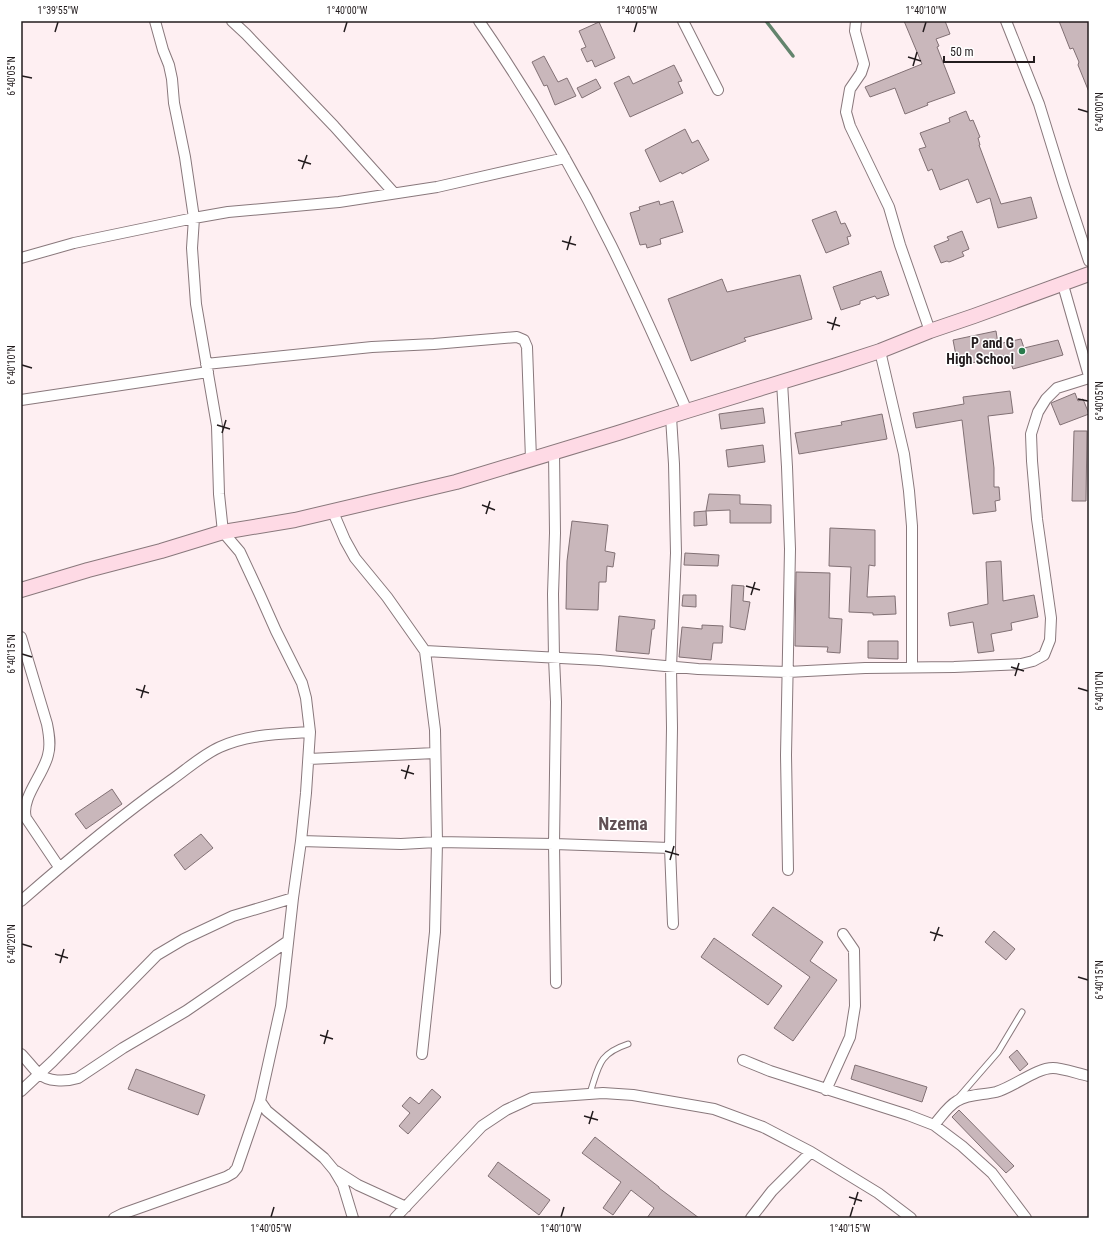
<svg xmlns="http://www.w3.org/2000/svg" width="1110" height="1239" font-family="'Roboto Condensed',sans-serif">
<style>
.lines{fill:none;stroke-linecap:round;stroke-linejoin:round}
.stream{stroke:#63846d;stroke-width:3.5}
.building{fill:#c9b7bb;stroke:#817074}
.lane-casing{stroke:#89787c;stroke-width:7}
.street-casing{stroke:#89787c;stroke-width:12}
.secondary-casing{stroke:#89787c;stroke-width:16}
.lane{stroke:#fff;stroke-width:5}
.street{stroke:#fff;stroke-width:10}
.secondary{stroke:#fedae5;stroke-width:14}
.ticks{fill:none;stroke:#231c1e;stroke-width:1.5}
.poi-dot{fill:#297b4c;stroke:#fff;stroke-width:1.5}
.labels{text-anchor:middle;stroke-width:3;stroke-linejoin:round;paint-order:stroke}
.poi-label{font-size:14px;font-weight:bold;fill:#231c1e;stroke:#fff;text-anchor:end}
.district-label{font-size:18px;font-weight:bold;fill:#605054;stroke:#fff}
.neatline{fill:none;stroke:#231c1e;stroke-width:1.5}
.ticks-label{font-size:10px;text-anchor:middle;fill:#231c1e}
</style>
<rect width="100%" height="100%" fill="#feeff2"/>
<g class="lines">
<path class="stream" d="M766 21 793 56"/>
</g>
<path class="building" d="M904 21H945L950 34 936 39 939 46 937 47 955 93 927 103 928 105 905 114 895 88 870 97 865 87 922 64Z
M1059 21H1089V92L1078 65 1079 62 1073 48 1070 49Z
M599 22 615 58 595 67 592 60 587 62 581 49 586 47 579 31Z
M544 56 558 82 567 78 576 96 555 105 547 85 544 86 532 62Z
M674 65 682 81 678 82 683 93 630 117 614 83 629 76 633 84Z
M596 79 601 88 582 98 577 88Z
M966 111 970 121 973 120 980 137 978 138 980 145H979L1001 204 1031 197 1037 218 998 228 990 198 977 203 968 179 940 190 932 169 928 171 919 149 926 147 920 133 950 122 949 118Z
M685 129 692 143 698 140 709 160 682 174 681 172 660 182 645 150Z
M659 201 660 205 673 201 683 232 660 239 661 244 647 248 646 244 640 245 630 213 640 210 639 207Z
M836 211 841 224 845 223 851 236 847 237 849 244 826 253 812 220Z
M962 231 969 249 962 252 964 256 949 262 947 261 941 263 934 246 949 240 947 237Z
M881 271 889 295 877 299 875 296 860 301V304L841 310 833 287Z
M800 275 812 319 744 338 746 341 691 361 668 299 722 279 727 292Z
M996 331 998 344 1021 339 1024 348 1058 340 1063 355 1013 369 1008 355 958 366 953 340Z
M1010 391 1013 413 988 416 994 468V487H999L1000 500 995 501 996 511 973 514 962 420 916 428 913 413 964 404 963 397Z
M1075 393 1078 401 1083 399 1089 414 1060 425 1051 403Z
M763 408 765 423 721 429 719 414Z
M882 414 887 439 799 454 795 433 842 425 841 422Z
M1074 431H1087L1086 501H1072Z
M763 445 765 462 728 467 726 450Z
M709 494 740 495V504L771 505V523H730V510L706 511Z
M706 511 707 525 694 526V512Z
M572 521 608 525 605 551 615 553 613 567 607 566 606 582H599L598 610 566 609 567 561Z
M830 528 875 530V566L869 565 867 597 895 596 896 614 873 615V613L849 612 851 567 829 566Z
M685 553 719 555 718 566 684 565Z
M1001 561 1003 601 1034 595 1038 617 1011 623 1012 630 991 634 994 651 978 653 973 622 950 626 948 613 988 604 986 562Z
M796 572 830 573 829 618 842 619 840 653 827 652 828 647 795 646Z
M732 585 744 586 743 601 750 602 745 630 730 627Z
M683 595H696V607L682 606Z
M619 616 655 620 654 629H652L649 654 616 651Z
M702 625 723 626 722 643H713L711 660 679 657 682 627 702 629Z
M868 641H898V659L868 658Z
M112 789 122 804 86 829 75 814Z
M201 834 213 848 185 870 174 855Z
M773 907 823 942 810 961 837 980 793 1041 774 1028 810 977 752 935Z
M994 931 1015 949 1006 960 985 942Z
M714 938 782 986 768 1005 701 957Z
M1017 1050 1028 1064 1020 1071 1009 1057Z
M855 1065 927 1087 922 1102 851 1079Z
M136 1069 205 1095 198 1115 128 1089Z
M432 1089 441 1097 408 1134 399 1126 410 1113 402 1106 410 1097 419 1104Z
M959 1110 1014 1166 1006 1173 952 1117Z
M595 1137 659 1187V1188L699 1218H647L654 1208 631 1190 613 1215 603 1208 621 1182 582 1153Z
M498 1162 550 1200 539 1215 488 1176Z"/>
<g class="lines">
<defs>
<path id="lane" d="M590 1093C599 1066 598 1054 628 1044
M958 1098 998 1052 1022 1012"/>
<path id="street" d="M155 21 163 50 169 65 172 79 174 103 185 157 194 218 192 248 196 304 217 426 219 494 223 532 240 552 260 595 276 631 302 683 306 698 310 732 306 793 301 841 293 898 281 1006 260 1101 267 1111 324 1158 334 1170 343 1185 353 1218
M232 21 246 34 334 126 394 193
M479 21C528 92 573 168 611 245 638 300 663 356 687 411
M683 21 718 90
M856 21 855 31 864 64 861 73 850 89 846 112 850 126 889 207 900 245 930 331
M1006 21 1039 104 1064 185 1089 261
M21 258 74 243 194 218 228 212 339 202 437 187 565 158
M1063 285 1089 376
M880 351 904 454 909 491 912 526V667
M206 364 372 347 434 344 517 337 524 340 527 347 531 459
M782 382 787 467 790 549 786 755 788 870
M21 400 208 372
M671 417 674 464 676 553 671 667 672 728 670 848 673 924
M554 452 555 533 553 594 554 658 556 702 554 844 556 983
M333 512 345 540 355 558 387 597 425 651 435 730 437 842 435 932 422 1054
M21 637 47 724C49 734 51 745 48 755 44 774 20 799 26 818L59 867
M425 651 599 660 698 669 788 672 865 668 954 667 1021 664 1033 661 1044 655 1050 640 1051 618 1037 519 1032 461 1031 434 1038 412 1046 399 1057 388 1089 378
M309 759 435 753
M301 841 401 844 437 842 554 844 670 848
M21 901C69 859 118 818 170 781 186 770 202 755 220 747 249 734 280 734 310 732
M21 1054C27 1060 32 1067 38 1073 48 1082 65 1082 78 1078L123 1048 186 1011 288 941
M743 1060 770 1071 908 1115 934 1125 962 1146 992 1173 1026 1218
M826 1090 850 1037 855 1006 854 950 843 934
M21 1091 53 1061 157 955 184 939 233 916 293 898
M934 1125C941 1117 948 1106 957 1101 968 1094 983 1095 996 1092 1014 1087 1036 1068 1053 1068 1062 1068 1079 1074 1089 1076
M336 1171 358 1185 406 1207
M114 1218 122 1214 226 1177 233 1173 237 1168 260 1101
M395 1218 482 1126 506 1110 532 1098 603 1093 633 1095 714 1109 763 1127 811 1152 878 1193 911 1218
M751 1218 772 1191 811 1152"/>
<path id="secondary" d="M21 590 88 570 161 551 223 532 295 520 456 482 618 433 687 411 837 365 880 351 930 331 974 316 1089 274"/>
</defs>
<use href="#lane" class="lane-casing"/>
<use href="#street" class="street-casing"/>
<use href="#secondary" class="secondary-casing"/>
<use href="#lane" class="lane"/>
<use href="#street" class="street"/>
<use href="#secondary" class="secondary"/>
</g>
<path class="ticks" d="M55 32 58 22M344 32 347 22M634 32 637 22M923 32 926 22M908 57 921 61M913 66 917 52M22 76 32 78M1078 109 1088 112M298 160 311 164M302 169 307 155M562 241 576 245M567 250 571 236M827 322 840 326M832 330 836 317M22 365 32 368M1078 399 1088 401M217 425 230 429M222 433 226 420M482 505 495 510M486 514 490 501M746 586 760 590M751 595 755 582M22 654 32 657M1011 667 1024 671M1015 676 1019 663M1078 688 1088 691M136 689 149 693M141 698 145 685M401 770 414 774M405 779 409 765M665 851 679 855M670 860 674 846M930 932 943 936M934 941 939 927M22 944 32 947M55 954 68 958M60 963 64 949M1078 977 1088 980M320 1035 333 1039M324 1044 328 1030M584 1116 598 1120M589 1124 593 1111M849 1197 862 1201M854 1205 858 1192M271 1217 274 1207M561 1217 564 1207M850 1217 853 1207"/>
<circle class="poi-dot" cx="1022" cy="351" r="4"/>
<g class="labels">
<g class="poi-label">
<text x="1014" y="348">P and G<tspan x="1014" dy="16">High School</tspan></text>
</g>
<g class="district-label">
<text x="623" y="830">Nzema</text>
</g>
</g>
<rect width="1110" height="1239" fill="none" stroke="#ffffff" stroke-width="44"/>
<path d="M944 56v6h90v-6" fill="none" stroke="#231c1e" stroke-width="2"/>
<text x="950" y="56" font-size="12" fill="#231c1e" stroke="#ffffff" stroke-width="3" paint-order="stroke">50 m</text>
<rect x="22" y="22" width="1066" height="1195" class="neatline"/>
<g class="ticks-label">
<text x="58" y="14">1°39'55"W</text>
<text x="347" y="14">1°40'00"W</text>
<text x="637" y="14">1°40'05"W</text>
<text x="926" y="14">1°40'10"W</text>
<text transform="translate(11 76) rotate(-90)" y="4">6°40'05"N</text>
<text transform="translate(1099 112) rotate(-90)" y="4">6°40'00"N</text>
<text transform="translate(11 365) rotate(-90)" y="4">6°40'10"N</text>
<text transform="translate(1099 401) rotate(-90)" y="4">6°40'05"N</text>
<text transform="translate(11 654) rotate(-90)" y="4">6°40'15"N</text>
<text transform="translate(1099 691) rotate(-90)" y="4">6°40'10"N</text>
<text transform="translate(11 944) rotate(-90)" y="4">6°40'20"N</text>
<text transform="translate(1099 980) rotate(-90)" y="4">6°40'15"N</text>
<text x="271" y="1232">1°40'05"W</text>
<text x="561" y="1232">1°40'10"W</text>
<text x="850" y="1232">1°40'15"W</text>
</g>
</svg>
